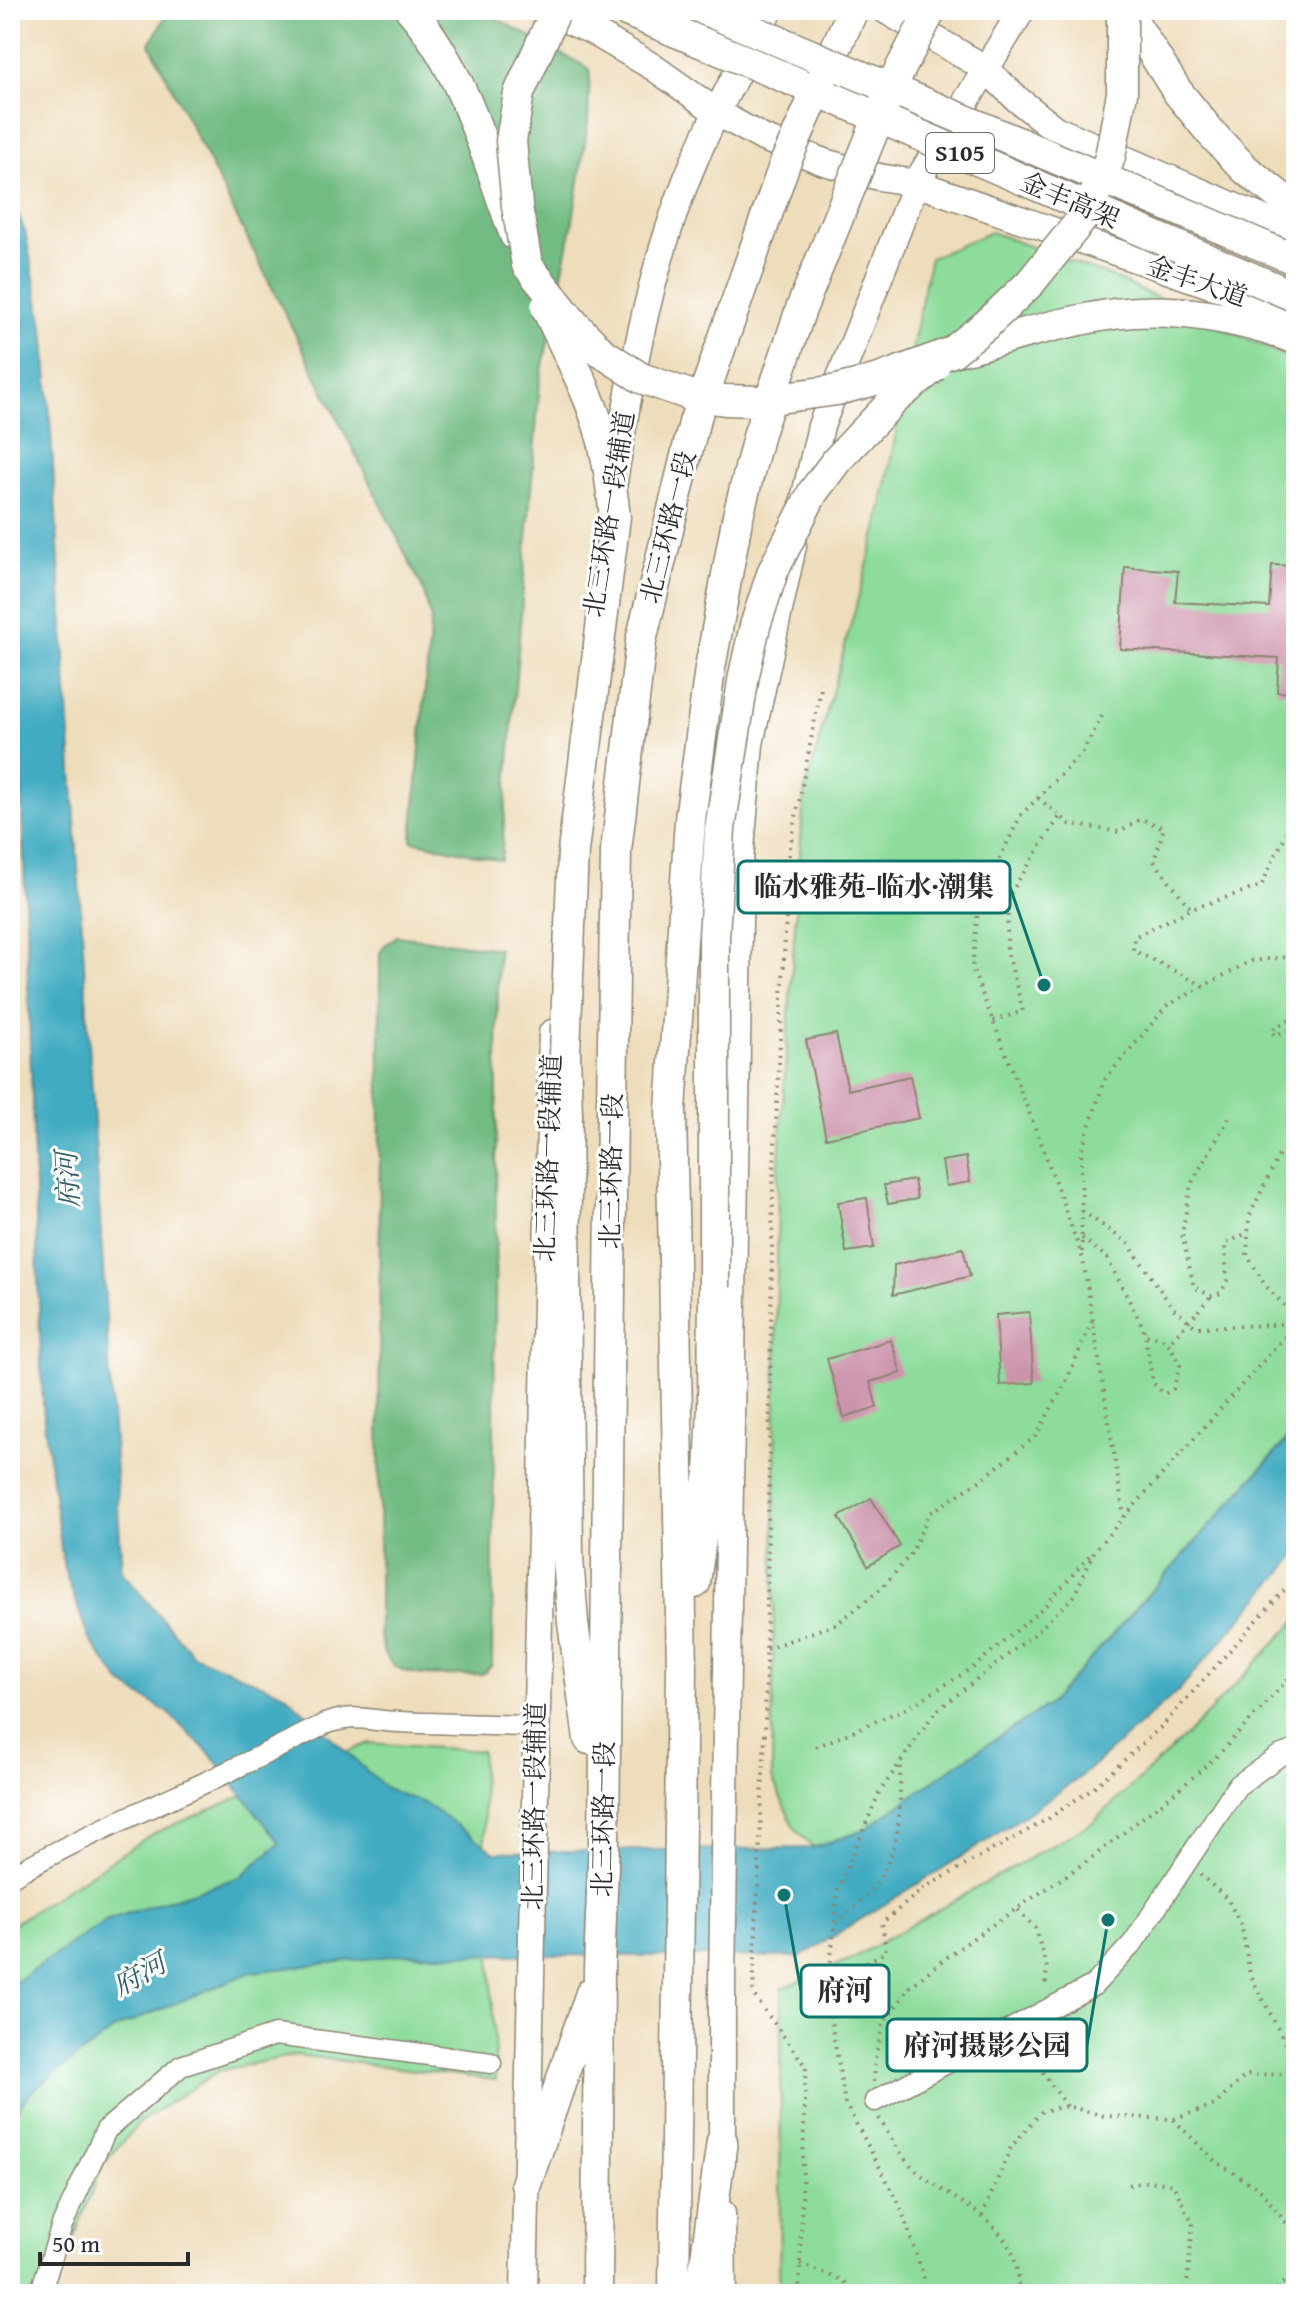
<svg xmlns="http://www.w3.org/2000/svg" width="1306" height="2304" font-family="'Gentium Book Plus','Noto Serif SC',serif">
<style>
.green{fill:#8ddc9b;stroke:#5c8463;stroke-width:2}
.forest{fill:#72bc83;stroke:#4e7457;stroke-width:2}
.water{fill:#41abc1;stroke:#366b76;stroke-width:2}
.building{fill:#cc93ab}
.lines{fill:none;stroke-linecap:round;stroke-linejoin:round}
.minor-casing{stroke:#8c8473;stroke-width:23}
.major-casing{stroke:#8c8473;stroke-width:29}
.highway-casing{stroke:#8c8473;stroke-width:33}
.path{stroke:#8c8473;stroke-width:4;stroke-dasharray:2 6;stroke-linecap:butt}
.minor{stroke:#fff;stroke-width:20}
.major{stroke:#fff;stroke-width:26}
.highway{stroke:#fff;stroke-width:30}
.highway-bridge-casing{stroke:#8c8473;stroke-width:33;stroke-linecap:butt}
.path-bridge{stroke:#8c8473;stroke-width:4;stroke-dasharray:2 6;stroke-linecap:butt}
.highway-bridge{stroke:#fff;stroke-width:30}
.labels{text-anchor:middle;stroke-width:6;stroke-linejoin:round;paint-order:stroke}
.shield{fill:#fff;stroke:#6b6b6b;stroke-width:2}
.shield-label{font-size:24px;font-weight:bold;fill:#2b2b2b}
.street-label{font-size:26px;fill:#2b2b2b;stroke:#fff}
.water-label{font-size:28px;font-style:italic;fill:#345e67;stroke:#fff}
.leader{fill:none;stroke:#0f766e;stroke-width:3}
.callout-dot{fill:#0f766e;stroke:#fff;stroke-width:3}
.callout{fill:#fff;stroke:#0f766e;stroke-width:3}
.callout-label{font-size:28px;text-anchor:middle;font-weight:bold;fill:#2b2b2b}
</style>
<rect width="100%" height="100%" fill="#fff"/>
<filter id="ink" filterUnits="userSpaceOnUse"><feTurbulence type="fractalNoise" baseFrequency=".0125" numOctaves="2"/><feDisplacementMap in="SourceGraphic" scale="16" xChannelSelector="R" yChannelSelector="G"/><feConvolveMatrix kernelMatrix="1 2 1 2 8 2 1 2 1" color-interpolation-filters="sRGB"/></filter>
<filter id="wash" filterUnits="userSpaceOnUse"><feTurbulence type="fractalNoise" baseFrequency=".006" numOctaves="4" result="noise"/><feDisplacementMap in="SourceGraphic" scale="32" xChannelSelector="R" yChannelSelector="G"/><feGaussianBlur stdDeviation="1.8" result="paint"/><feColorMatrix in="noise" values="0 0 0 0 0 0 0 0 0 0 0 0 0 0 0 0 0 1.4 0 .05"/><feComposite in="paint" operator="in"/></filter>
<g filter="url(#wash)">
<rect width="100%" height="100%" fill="#edb"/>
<path class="green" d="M991 232 1109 276 1296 361V1429L1050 1704 960 1762 867 1828 813 1848 793 1826 772 1778 778 1175 804 795 878 526 930 258Z
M1296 1621V2294H779L782 1988 851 1959 1093 1822 1189 1733Z
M369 1743 481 1751 496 2080 295 2055 218 2071 141 2121 103 2164 61 2270 55 2294H10V1926L152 1834Z"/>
<path class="forest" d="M161 10H481L590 69 588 123 572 226 540 380 501 860 412 841 431 620 423 589 150 44 165 17Z
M397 936 498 949 492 1665 483 1674C454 1674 401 1684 385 1655 382 1649 381 1641 379 1635L380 953 385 945Z"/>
<path class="water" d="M10 198 25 231 45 337 122 1572 193 1655 285 1694 386 1789 424 1803 495 1852 813 1848 867 1828 960 1762 1050 1704 1296 1430V1556L1178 1691 1079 1778 985 1842 800 1957 409 1954 251 1972 116 2028 34 2089 10 2118V1985L107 1920 240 1877 280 1843 211 1755 167 1712 122 1684 89 1639 64 1569 44 1421 41 1366 14 569 10 548Z"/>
<g id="blocks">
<path class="building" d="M1272 565 1296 566V693L1277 692 1279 658 1120 649 1125 567 1178 571 1175 602 1269 607Z
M836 1034 848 1090 910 1076 919 1118 826 1138 806 1040Z
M966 1157 970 1182 946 1186 942 1161Z
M914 1180 917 1199 888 1204 884 1185Z
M867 1198 874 1248 846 1252 838 1202Z
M963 1248 970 1276 893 1295 894 1265Z
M1029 1312 1034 1383 1000 1385 996 1315Z
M891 1340 901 1373 870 1382 877 1407 844 1417 827 1359Z
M871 1498 900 1546 868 1566 839 1517Z"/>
</g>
</g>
<g filter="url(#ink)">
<use href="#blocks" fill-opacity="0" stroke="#8c8473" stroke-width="2"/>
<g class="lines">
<defs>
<path id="minor" d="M10 1877C73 1841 138 1813 204 1783 245 1764 285 1744 325 1724 358 1713 367 1721 399 1722 444 1724 490 1725 536 1726
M875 2101 1094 1985 1133 1943 1237 1786 1279 1756 1296 1750
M40 2294 62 2225 106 2130 181 2066 275 2035 491 2063"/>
<path id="major" d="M544 10 592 31 653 67 718 113 763 138 824 162 879 177 916 183 1248 298 1296 319
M885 10 985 68 1017 99 1055 129 1296 233
M614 482C629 386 646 288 680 197 703 132 739 71 770 10
M803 504 821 426 916 183 1022 10
M722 2162V1981L740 861 750 744 793 546
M722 2213 723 2294
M524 2294 552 1033"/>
<path id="highway" d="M411 10C466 74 486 158 515 235
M1126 10 1177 91 1211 133 1245 169 1296 209
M822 79 853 10
M952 352C1006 339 1059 322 1114 314 1173 306 1240 318 1296 339
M671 1110 682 1668 674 2294
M567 1115 565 1268 568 1558 573 1623 589 1739
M695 1583 710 1472 713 1408 714 1288
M526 2184 591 1993
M597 2294 599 1969 604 1840 612 1106
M701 2294 722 2141"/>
</defs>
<use href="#minor" class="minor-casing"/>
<use href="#major" class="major-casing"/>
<use href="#highway" class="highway-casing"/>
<path class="path" d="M1102 716 1083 752 1021 815 979 900 972 968 1040 1140 1083 1259 1124 1517
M1038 798 1070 824 1120 832 1141 819 1164 828 1154 861 1191 909
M1204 986 1133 950 1134 937 1191 909 1261 886 1291 824 1296 823
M1296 1016 1271 1030 1274 1035 1296 1029
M993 1021 1023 1011 1007 950 1008 897 1060 816
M1229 1118 1191 1184 1182 1234 1194 1287 1211 1296 1221 1293 1227 1281 1225 1244 1249 1232
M1296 1139 1278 1157 1249 1217 1247 1255 1265 1285 1296 1317
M1082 1211 1128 1243 1172 1307 1196 1327 1273 1325 1296 1321
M1082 1238 1107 1258 1143 1327 1145 1335 1153 1383 1164 1394 1173 1389 1180 1365C1169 1344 1169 1337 1145 1335
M1082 1252 1081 1151 1105 1079 1168 1005 1251 961 1296 956
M1198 1311 1211 1296
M766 1649 838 1623 882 1588 910 1555 930 1513 981 1480 1036 1436 1065 1384 1092 1321
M816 1747 909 1707 974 1667 1046 1605 1091 1554
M1290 1771 1296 1779
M1200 1874 1228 1900 1242 1928 1250 1974 1296 2064
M1018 1910 1035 1928 1047 1968 1045 1989
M836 1923C846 1914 859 1905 868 1894 903 1853 900 1813 900 1763
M829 1976 857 1967 886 1952 882 1923 924 1888 1048 1819 1098 1784 1163 1725 1296 1577
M1042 2033 1040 2069 1067 2106
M874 2082 875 2059 883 2024 910 1987 939 1963 979 1934 1089 1860 1183 1786 1219 1754 1296 1671
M879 2118C890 2137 902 2159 919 2173 954 2202 1009 2220 1017 2270 1018 2279 1019 2285 1016 2294
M1174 2119 1215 2105 1246 2075 1291 2074 1296 2078
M1129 2185 1150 2181 1173 2185 1193 2223 1187 2284 1182 2294
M982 2216 1011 2147 1042 2111 1067 2106 1104 2116 1173 2119 1215 2161 1260 2190 1296 2235
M800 2264 844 2281 853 2294
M799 2294 806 2067 753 1994 765 1732 773 1186 789 853 822 683
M922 2294 925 2281 900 2205 845 2103 827 1997 838 1890 879 1793 935 1712 1033 1635 1074 1596 1095 1550 1296 1324
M1270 2294 1284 2282 1296 2262"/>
<use href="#minor" class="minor"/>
<use href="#major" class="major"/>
<use href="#highway" class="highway"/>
<defs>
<path id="highway-bridge" d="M556 10 519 93 511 141 517 206 527 265 575 325 601 352 641 378 690 395 725 400 757 401 837 390 879 379 952 352 987 324 1030 283 1082 219 1101 182 1110 157 1122 93V10
M624 10 796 82 1296 297
M705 10 1296 260
M546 307C566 350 590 393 602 438 609 464 612 491 615 517L573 851 565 1053 567 1115
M612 1106 616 851 641 641 694 423 785 163 822 79
M671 1110 690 820 710 668 737 520 759 433 801 309 891 87 931 10
M714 1288V937L720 829 744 675 755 626 773 571 813 492 837 460 894 400 934 367"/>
</defs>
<use href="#highway-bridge" class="highway-bridge-casing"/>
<path class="path-bridge" d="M1172 1339 1198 1311"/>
<use href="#highway-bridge" class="highway-bridge"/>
</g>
</g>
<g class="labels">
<rect class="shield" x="926" y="133" width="68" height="40" rx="6"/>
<g class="shield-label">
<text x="960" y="161">S105</text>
</g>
<g class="street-label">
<text transform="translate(1070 200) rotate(23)" y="9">金丰高架</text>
<text transform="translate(1197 281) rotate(19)" y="9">金丰大道</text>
<text transform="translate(609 514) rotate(-81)" y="9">北三环路一段辅道</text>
<text transform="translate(668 527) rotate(-76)" y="9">北三环路一段</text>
<text transform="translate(548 1158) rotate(-88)" y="9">北三环路一段辅道</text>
<text transform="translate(611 1171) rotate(-89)" y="9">北三环路一段</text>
<text transform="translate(534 1806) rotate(-89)" y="9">北三环路一段辅道</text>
<text transform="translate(603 1819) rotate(-89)" y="9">北三环路一段</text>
</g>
<g class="water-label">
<text transform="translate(67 1180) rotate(-93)" y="10">府河</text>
<text transform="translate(139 1974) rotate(-29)" y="10">府河</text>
</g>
</g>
<path class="leader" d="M1044 985L1010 887M784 1895L801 1991M1108 1920L1087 2045"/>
<g class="callout-dot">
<circle cx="1044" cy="985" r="8"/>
<circle cx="784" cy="1895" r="8"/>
<circle cx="1108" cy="1920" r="8"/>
</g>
<g class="callout">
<rect x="738" y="861" width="272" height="52" rx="8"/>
<rect x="801" y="1965" width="88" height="52" rx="8"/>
<rect x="887" y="2019" width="200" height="52" rx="8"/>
</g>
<g class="callout-label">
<text x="874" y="896">临水雅苑-临水·潮集</text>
<text x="845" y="2000">府河</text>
<text x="987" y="2055">府河摄影公园</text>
</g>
<rect width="1306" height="2304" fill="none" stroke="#fff" stroke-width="40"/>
<path d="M40 2252v12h148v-12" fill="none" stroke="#2b2b2b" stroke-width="4"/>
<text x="52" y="2252" font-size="24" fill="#2b2b2b" stroke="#ffffff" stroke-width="6" paint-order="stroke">50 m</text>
</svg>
